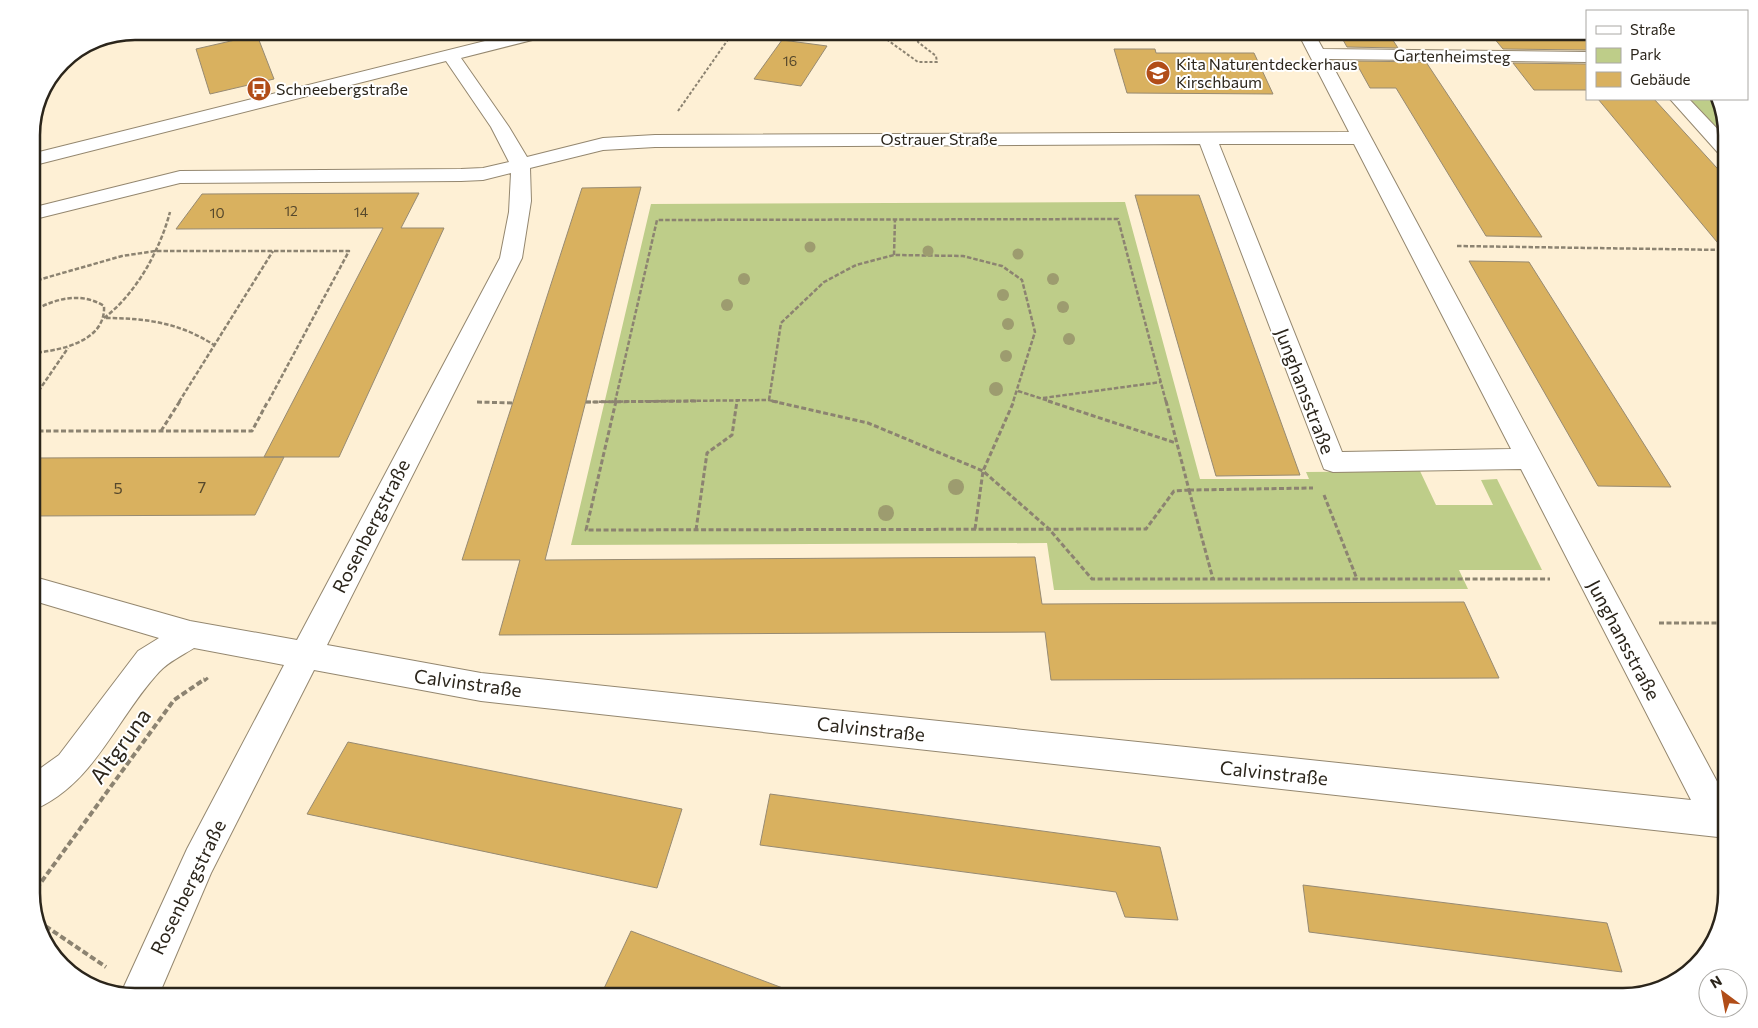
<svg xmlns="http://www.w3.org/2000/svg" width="1758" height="1028" font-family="Commissioner,sans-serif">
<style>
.green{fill:#becd89}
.building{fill:#d9b15f;stroke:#978a72}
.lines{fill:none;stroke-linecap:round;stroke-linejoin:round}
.minor-casing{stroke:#94876f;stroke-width:2}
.path-far3{stroke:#8c8371;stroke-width:2;stroke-dasharray:3 2;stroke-linecap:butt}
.path-far2{stroke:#8c8371;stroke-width:2.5;stroke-dasharray:4.5 2;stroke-linecap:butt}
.path-far1{stroke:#8c8371;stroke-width:3;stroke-dasharray:5 2.5;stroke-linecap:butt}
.path{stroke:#8c8371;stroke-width:4;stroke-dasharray:6 3;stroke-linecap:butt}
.minor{fill:#fff;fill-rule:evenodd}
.tree{fill:#9d9c6f}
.labels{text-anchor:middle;stroke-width:4;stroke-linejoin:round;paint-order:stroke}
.far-number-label{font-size:14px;fill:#56482c}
.far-street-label{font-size:16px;fill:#2b251b;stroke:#fff}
.far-poi-label{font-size:16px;fill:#2b251b;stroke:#fff;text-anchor:start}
.number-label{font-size:16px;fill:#56482c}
.street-label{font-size:19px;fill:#2b251b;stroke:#fff}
.near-street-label{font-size:22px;fill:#2b251b;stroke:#fff}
.rim{fill:none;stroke:#2b251b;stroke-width:2.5}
</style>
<rect width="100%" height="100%" fill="#fef0d5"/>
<path class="green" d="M1690 99H1718L1727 128V138Z
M1125 202 1200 479H1309L1306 472 1420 471 1436 505H1493L1481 480 1497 479 1542 570H1459L1468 589 1054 590 1047 543 571 545 651 204Z"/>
<path class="building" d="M1338 31H1387L1398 48 1347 47Z
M1488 31H1587V50L1503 49Z
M257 35 274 79 210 94 196 49Z
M782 40 827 46 801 86 754 79Z
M1114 49H1155L1156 53H1254L1273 94 1127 93Z
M1355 61 1426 62 1542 237 1486 236 1396 88H1370Z
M1513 63 1587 64V90H1534Z
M1598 99H1654L1727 179V254Z
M641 187 545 560 1035 557 1042 604 1464 602 1499 678 1051 680 1045 632 499 635 520 560H462L582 188Z
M419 193 401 228H444L339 457H264L383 228 176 229 202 194Z
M1135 195H1199L1300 475 1216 476Z
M1469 261 1529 262 1671 487 1598 486Z
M284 457 255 515 31 516V458Z
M348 742 682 809 657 888 307 814Z
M770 794 1160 847 1178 920 1125 917 1116 892 760 845Z
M1303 885 1607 923 1622 972 1309 932Z
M631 931 796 993V997H600Z"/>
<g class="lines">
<defs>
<path id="minor" d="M525 31H554L552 35 461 58 509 127 527 157 603 138 655 135 1349 132 1297 31H1313L1323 49 1587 52V62L1329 59 1727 800V838L481 701 314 670 211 873 158 997H135L121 993 187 849 284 665 194 648C183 655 168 662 159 672 116 718 94 786 31 811V775L59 755 138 651 159 638 31 600V576L190 621 297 640 500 258 509 212 511 173 483 180 461 181 180 183 31 220V208L180 171 461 169 483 168 509 162 491 127 446 61 31 166V154ZM1200 144 1324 469 1333 472 1521 469 1691 800 481 673 327 645 522 258 531 201 530 168 603 150 655 147ZM1219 144H1354L1511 449 1342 452Z
M1670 99H1689L1727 139V157L1720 155Z"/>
</defs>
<use href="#minor" class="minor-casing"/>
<path class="path-far3" d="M858 31 886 39 918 62H937L936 56 918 42 917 36 922 31
M678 111 734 31"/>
<path class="path-far2" d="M1457 246 1727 250
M894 255 895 219
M31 282 122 256 155 251H349L268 402
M31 303 38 308
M31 312C54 299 80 291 104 306 106 342 59 351 31 353
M104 318C136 294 160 250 170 212
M106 318C146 318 180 323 214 345
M1018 391 1052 402
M1043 398 1161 382
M769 400 781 323 824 282 856 265 894 255 963 256 1002 266 1022 280 1035 332 1013 402
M31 402 68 348
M179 402 273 251
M586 402 769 400 778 402
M615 402 657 220 1118 219 1166 402
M737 402V400"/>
<path class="path-far1" d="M616 401 586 530 1146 529 1174 491 1189 490
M772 401 868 423 983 471 1049 529 1092 579H1550
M1048 401 1176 443
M1166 401 1189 490
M477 402 513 403
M586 402 698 401
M31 431H252L268 401
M161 431 180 401
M1189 490 1213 579
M1189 490 1313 488
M1324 495 1357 579
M975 529 983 471 1014 401
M696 530 707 453 732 435 737 401
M1659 623H1727
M204 681 209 677"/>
<path class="path" d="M31 896 174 700 205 679
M38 921 106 967"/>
<use href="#minor" class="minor"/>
</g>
<g class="tree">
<circle cx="810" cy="247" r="5.5"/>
<circle cx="928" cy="251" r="5.5"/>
<circle cx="1018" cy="254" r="5.5"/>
<circle cx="744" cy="279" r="6"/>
<circle cx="1053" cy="279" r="6"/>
<circle cx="1003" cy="295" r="6"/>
<circle cx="727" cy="305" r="6"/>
<circle cx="1063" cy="307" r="6"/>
<circle cx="1008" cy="324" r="6"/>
<circle cx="1069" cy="339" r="6"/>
<circle cx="1006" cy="356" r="6"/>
<circle cx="996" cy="389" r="7"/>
<circle cx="956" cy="487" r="8"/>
<circle cx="886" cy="513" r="8"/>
</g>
<defs>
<symbol id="school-disc" viewBox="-11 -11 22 22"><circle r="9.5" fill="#b14d18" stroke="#fff"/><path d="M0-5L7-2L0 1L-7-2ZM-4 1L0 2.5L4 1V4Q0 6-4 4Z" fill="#fff"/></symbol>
<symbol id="bus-disc" viewBox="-11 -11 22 22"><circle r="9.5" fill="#b14d18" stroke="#fff"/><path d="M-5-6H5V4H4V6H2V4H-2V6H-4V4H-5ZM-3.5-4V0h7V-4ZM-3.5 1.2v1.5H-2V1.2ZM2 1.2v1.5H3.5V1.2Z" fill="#fff"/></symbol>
</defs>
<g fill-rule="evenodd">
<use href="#school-disc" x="1144" y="59" width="28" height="28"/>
<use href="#bus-disc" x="245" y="75" width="28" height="28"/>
</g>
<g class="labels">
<g class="far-number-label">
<text x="790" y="66">16</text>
<text x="291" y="216">12</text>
<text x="361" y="217">14</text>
<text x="217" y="218">10</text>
</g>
<g class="far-street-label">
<text transform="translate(1452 56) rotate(1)" y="6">Gartenheimsteg</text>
<text x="939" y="145">Ostrauer Straße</text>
</g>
<g class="far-poi-label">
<text x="1176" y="70">Kita Naturentdeckerhaus<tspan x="1176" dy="18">Kirschbaum</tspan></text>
<text x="276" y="95">Schneebergstraße</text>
</g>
<g class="number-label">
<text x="202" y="493">7</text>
<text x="118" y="494">5</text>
</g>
<g class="street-label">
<text transform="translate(1305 391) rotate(69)" y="7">Junghansstraße</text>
<text transform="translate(371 526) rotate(-63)" y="7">Rosenbergstraße</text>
<text transform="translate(1624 640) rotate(62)" y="7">Junghansstraße</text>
<text transform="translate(468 683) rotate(8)" y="7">Calvinstraße</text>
<text transform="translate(871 729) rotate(6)" y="7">Calvinstraße</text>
<text transform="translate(1274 773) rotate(6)" y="7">Calvinstraße</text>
<text transform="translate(188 887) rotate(-64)" y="7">Rosenbergstraße</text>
</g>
<g class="near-street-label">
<text transform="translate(120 746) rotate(-54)" y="8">Altgruna</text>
</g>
</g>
<path d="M0 0H1758V1028H0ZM135 40H1623A95 95 0 0 1 1718 135V893A95 95 0 0 1 1623 988H135A95 95 0 0 1 40 893V135A95 95 0 0 1 135 40Z" fill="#fff" fill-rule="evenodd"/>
<path class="rim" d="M135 40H1623A95 95 0 0 1 1718 135V893A95 95 0 0 1 1623 988H135A95 95 0 0 1 40 893V135A95 95 0 0 1 135 40Z"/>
<rect x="1586" y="10" width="162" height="90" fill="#ffffff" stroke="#aaa8a4"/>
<rect x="1596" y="26" width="25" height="8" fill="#ffffff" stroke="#aaa8a4"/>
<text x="1630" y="35" font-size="15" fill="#2b251b">Straße</text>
<rect x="1596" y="48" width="25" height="15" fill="#becd89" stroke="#aaa8a4"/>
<text x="1630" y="60" font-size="15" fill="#2b251b">Park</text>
<rect x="1596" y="72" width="25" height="15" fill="#d9b15f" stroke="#aaa8a4"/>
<text x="1630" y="85" font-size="15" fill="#2b251b">Gebäude</text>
<g transform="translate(1723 993) rotate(328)"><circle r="24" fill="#ffffff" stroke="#aaa8a4"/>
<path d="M0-4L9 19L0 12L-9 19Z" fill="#b14d18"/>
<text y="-8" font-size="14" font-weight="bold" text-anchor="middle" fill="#2b251b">N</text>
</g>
</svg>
